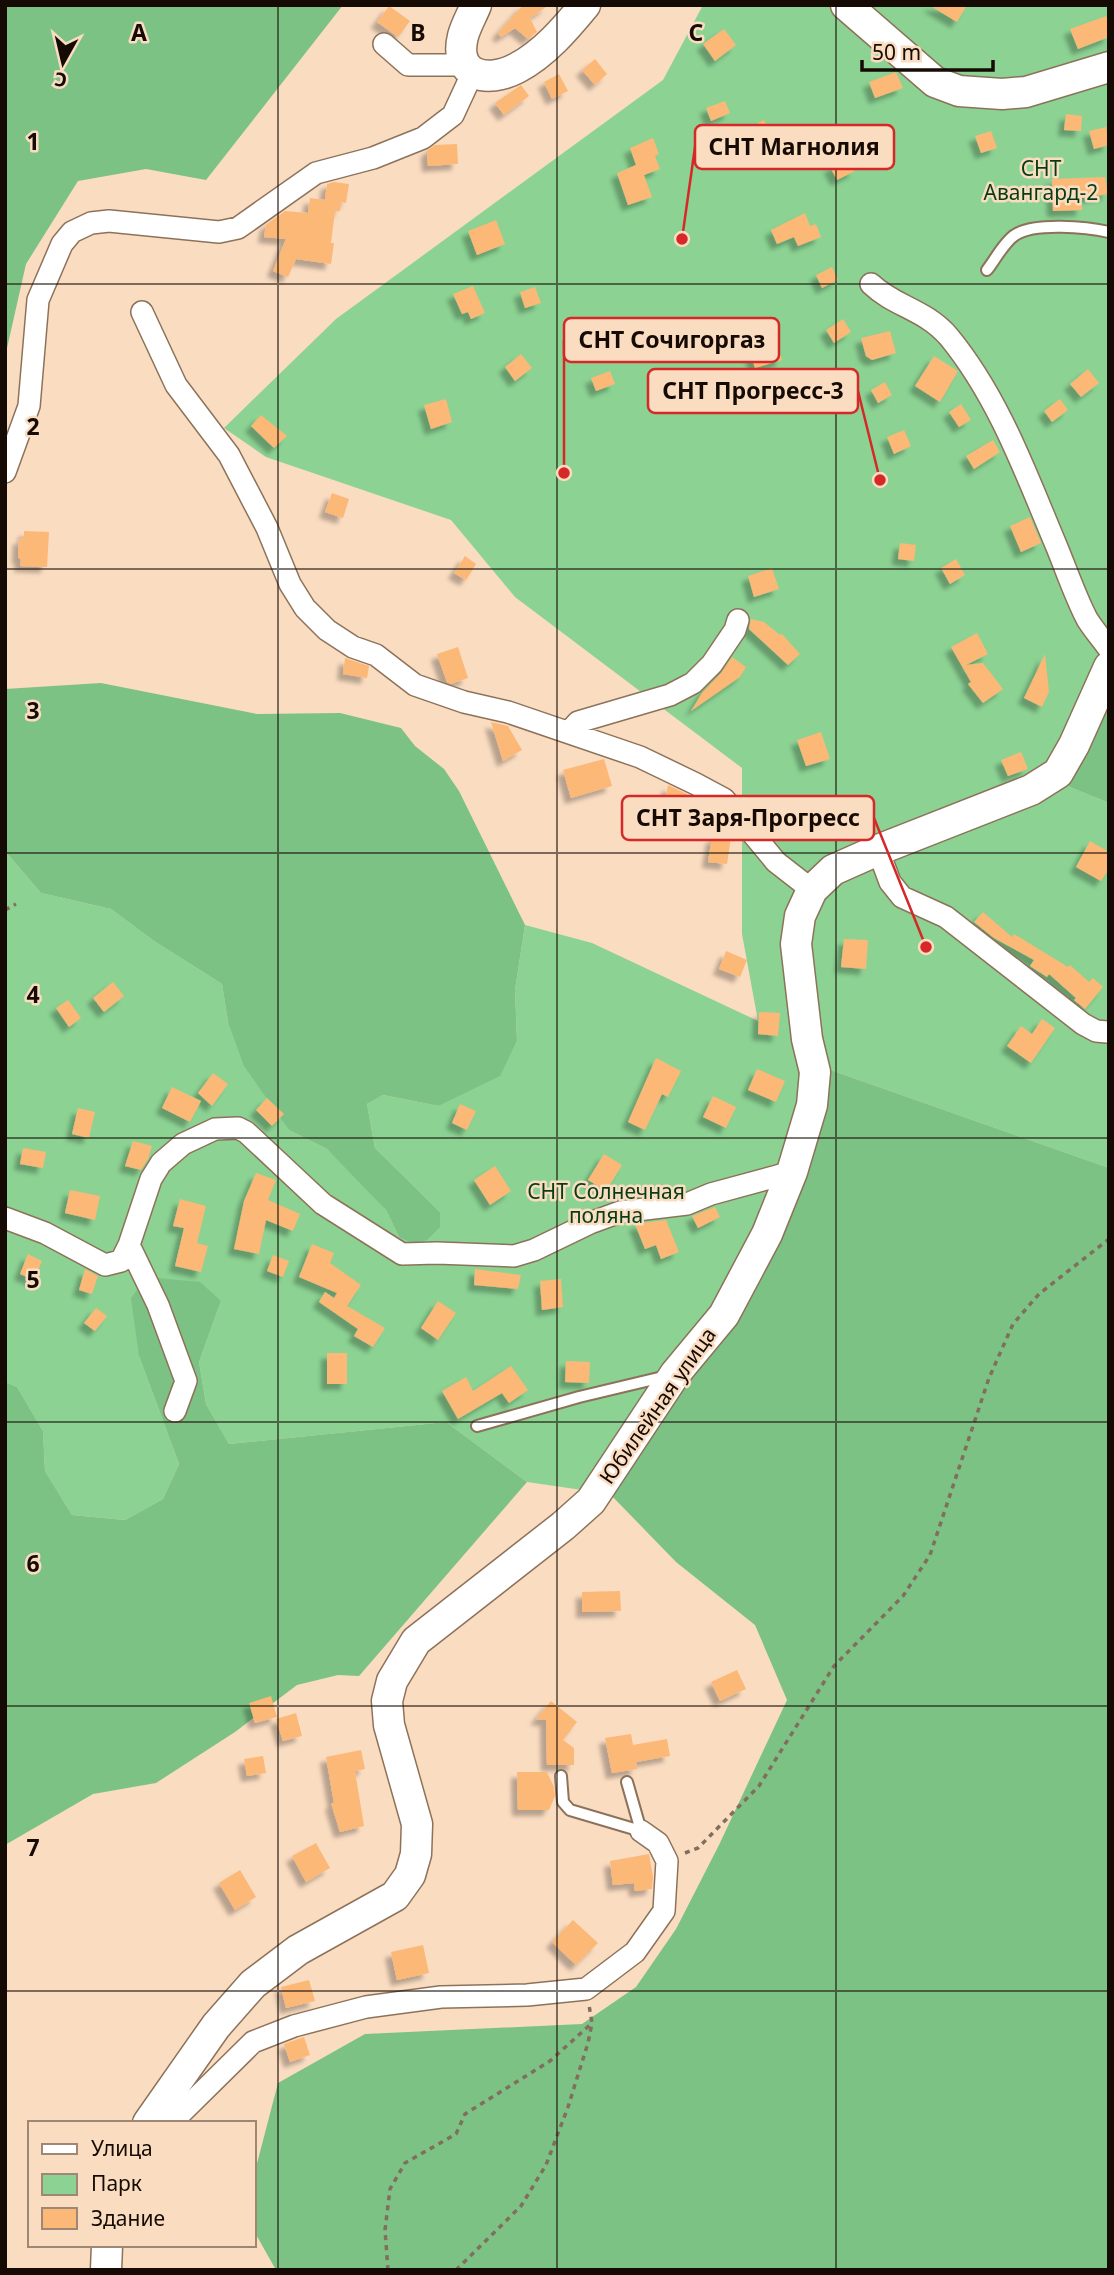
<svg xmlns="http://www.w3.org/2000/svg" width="1114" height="2275" font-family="'Noto Sans',sans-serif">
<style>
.green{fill:#8bd293}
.forest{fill:#7cc284}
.building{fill:#fcb877;filter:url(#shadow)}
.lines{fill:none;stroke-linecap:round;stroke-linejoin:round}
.lane-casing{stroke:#8d725a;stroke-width:14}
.street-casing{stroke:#8d725a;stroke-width:24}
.secondary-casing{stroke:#8d725a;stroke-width:33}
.path{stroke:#816e5d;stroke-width:3.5;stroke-dasharray:5 5;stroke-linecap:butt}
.lane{stroke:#fff;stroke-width:10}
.street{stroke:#fff;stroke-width:21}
.secondary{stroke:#fff;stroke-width:30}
.grid{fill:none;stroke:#150b04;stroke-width:2;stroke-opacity:0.55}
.labels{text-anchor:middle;stroke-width:5;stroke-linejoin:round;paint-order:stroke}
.park-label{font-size:21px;fill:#063c14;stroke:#fadcc1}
.street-label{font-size:21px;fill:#150b04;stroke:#fadcc1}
.grid-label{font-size:23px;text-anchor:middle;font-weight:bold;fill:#150b04;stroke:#fadcc1;stroke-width:5;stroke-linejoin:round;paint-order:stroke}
.leader{fill:none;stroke:#d62828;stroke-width:2.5}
.callout-dot{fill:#d62828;stroke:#fadcc1;stroke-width:2.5}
.callout{fill:#fadcc1;stroke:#d62828;stroke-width:2.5}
.callout-label{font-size:23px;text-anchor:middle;font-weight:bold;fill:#150b04}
</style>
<defs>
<filter id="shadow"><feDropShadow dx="-6" dy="6" stdDeviation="2" flood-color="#0004"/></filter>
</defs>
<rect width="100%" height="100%" fill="#fadcc1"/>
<path class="green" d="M703 5H1109V681L1060 783 1109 803V1168L822 1067 740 1308 610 1494 527 1482 446 1422 229 1444 206 1404 199 1362 221 1301 139 1356 179 1464 163 1499 125 1520 72 1515 45 1471 43 1431 17 1387 5 1382V851L41 893 111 909 154 941 222 984 228 1022 289 1130 327 1149 361 1181 386 1210 399 1237 440 1212 375 1148 367 1104 383 1095 439 1106 499 1076 517 1041 515 990 525 925 592 943 758 1021 742 934V768L515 597 451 520 266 457 224 428 336 319 663 80Z"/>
<path class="forest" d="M5 5H343L206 180 146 169 78 181 26 264 5 357Z
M1109 681V803L1060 783Z
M101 683 257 714 340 713 401 728 415 746 444 769 459 791 525 925 515 990 517 1041 500 1076 439 1106 383 1095 367 1104 375 1148 440 1212V1227L427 1240 414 1244 399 1237 386 1210 327 1149 289 1130 244 1066 228 1022 222 984 154 941 111 909 41 893 5 851V689Z
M822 1067 1109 1168V2270H276L254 2231V2175L278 2083 365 2034 582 2024 636 1987 676 1929 719 1845 787 1700 755 1625 676 1562 610 1494 740 1308Z
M147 1277 200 1282 221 1301 199 1362 206 1404 229 1444 446 1422 527 1482 359 1676 338 1675 297 1685 235 1732 156 1783 93 1794 5 1845V1382L17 1387 43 1431 45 1471 72 1515 125 1520 163 1499 179 1464 139 1356 131 1298Z"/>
<path class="building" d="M523 5H549L530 18 537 32 528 39 515 28 501 37 498 33Z
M929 5H967L957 22Z
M389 6 410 21 398 37 377 22Z
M1106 16 1109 24V37L1078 49 1070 29Z
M724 29 736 45 715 61 703 44Z
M595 59 607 74 595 85 582 70Z
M896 72 903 88 875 98 869 82Z
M559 74 568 91 552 99 544 82Z
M521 85 529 96 504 115 495 103Z
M725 101 730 113 711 121 706 108Z
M1066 114 1082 116 1081 131 1064 130Z
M764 120 767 126 782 132 789 145 764 157 749 128Z
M1106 127 1109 145 1094 149 1089 131Z
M991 131 997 148 981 153 975 136Z
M653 138 659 154 655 156 660 169 644 175 652 197 628 205 617 173 636 165 630 148Z
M457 144 458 164 428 166 427 151 435 145Z
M848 158 855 171 837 180 830 167Z
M1105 177 1108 194 1082 198V210L1053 211 1052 179Z
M334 182 349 184 346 203 341 202 340 211H335L331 243H334L331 264 296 259 288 277 273 271 286 239 264 237 266 225 285 211 308 213 310 198 325 200 327 184Z
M805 213 810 226 816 224 821 237 798 246 794 237 777 244 771 230Z
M496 220 505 244 477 255 468 231Z
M832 267 838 280 822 288 816 275Z
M473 286 485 313 471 319 468 312 462 314 453 294Z
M535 287 541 303 525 308 520 292Z
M843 319 851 332 834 343 826 330Z
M890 331 896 353 872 360 866 356 861 338Z
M776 340 782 360 755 368 749 348Z
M521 354 532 368 515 381 505 367Z
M934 356 958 371 940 402 915 386Z
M1088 369 1099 383 1081 397 1070 384Z
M610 371 615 384 596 391 591 378Z
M885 382 892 395 878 403 871 390Z
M446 399 452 422 431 429 424 405Z
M1060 399 1068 410 1052 422 1044 411Z
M961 404 971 420 959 427 949 412Z
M261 415 287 436 274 448 251 426Z
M904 430 911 446 894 454 887 437Z
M993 440 1000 452 974 469 966 456Z
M332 493 349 499 343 518 325 512Z
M1030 517 1041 543 1021 552 1010 526Z
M24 531 49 532 47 567 20 566 21 560 18 557 19 538 24 539Z
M900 543 916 545 914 561 898 559Z
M465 556 476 564 466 580 454 573Z
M956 559 965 575 950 584 941 568Z
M772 568 779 589 754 597 748 576Z
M751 619 764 622 780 635 782 634 800 654 788 665 749 629Z
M977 633 988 654 966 665 983 663 1003 689 983 703 968 684 971 682 951 647Z
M458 647 468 678 451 684 447 682 437 654Z
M1045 654 1049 692 1042 707 1024 698Z
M732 657 746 667 740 677 691 711 702 693 721 673Z
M345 658 369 666 367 678 343 674Z
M491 722 508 726 522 750 503 761Z
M821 732 830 759 806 766 797 740Z
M1021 752 1028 769 1008 776 1001 760Z
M604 759 612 786 571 798 563 770Z
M668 785 687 794 686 803 665 800Z
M718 828 732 830 727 864 708 862 712 837H716Z
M1090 841 1109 852V869L1101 881 1076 867Z
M983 912 1012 937 1014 934 1068 967 1070 965 1089 982 1093 978 1103 987 1085 1009 1074 1000 1076 998 1049 974 1047 977 1030 966 1034 960 994 938 974 922Z
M844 939 868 940 866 969 841 967Z
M726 951 747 960 740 977 719 969Z
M113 982 124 996 104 1012 93 998Z
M68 1000 81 1018 69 1027 56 1008Z
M759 1012 780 1013 778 1036 758 1034Z
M1042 1019 1055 1028 1031 1063 1007 1046 1021 1026 1032 1034Z
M656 1058 681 1071 668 1097 662 1094 645 1130 628 1122Z
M757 1069 785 1081 776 1102 748 1090Z
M213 1073 228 1084 212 1106 198 1093Z
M172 1087 201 1101 190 1122 162 1108Z
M713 1096 736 1107 726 1128 703 1117Z
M267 1098 284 1114 272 1126 256 1110Z
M460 1104 476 1111 467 1130 452 1123Z
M78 1108 95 1112 89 1138 72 1134Z
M133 1141 152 1146 148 1159 141 1170 125 1166Z
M23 1148 46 1152 43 1168 20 1164Z
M604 1154 622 1165 606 1191 588 1180Z
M495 1166 511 1191 490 1205 474 1180Z
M256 1173 276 1180 268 1200 300 1214 293 1231 266 1220 259 1254 234 1249 244 1201Z
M70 1190 100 1196 95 1220 65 1213Z
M180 1199 206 1206 197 1243 208 1246 201 1272 175 1266 184 1228 173 1226Z
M715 1207 720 1217 698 1228 692 1216Z
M666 1220 679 1252 661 1259 656 1245 645 1249 635 1224Z
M312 1244 334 1253 330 1263 361 1285 347 1306 385 1328 373 1347 354 1336 358 1329 319 1302 325 1292 334 1298 337 1293 299 1277Z
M28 1254 42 1261 34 1280 20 1274Z
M273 1255 289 1261 283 1277 267 1271Z
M85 1269 98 1276 92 1294 79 1290Z
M475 1269 521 1275 518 1289 474 1285Z
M561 1279 563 1307 542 1310 540 1281Z
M438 1301 456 1313 438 1340 421 1328Z
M96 1308 107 1316 95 1331 84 1323Z
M327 1353H347V1384H327Z
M566 1361 590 1362 589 1383 565 1382Z
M511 1366 528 1390 509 1403 502 1393 458 1419 442 1391 466 1377 473 1391Z
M620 1591 621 1611 582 1612V1592Z
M737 1670 746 1689 720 1701 711 1682Z
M271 1696 277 1717 255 1723 249 1703Z
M551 1701 577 1722 563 1740 574 1748V1765H547L546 1720 536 1719Z
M296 1713 302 1736 283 1741 276 1719Z
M631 1734 633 1745 667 1739 670 1756 636 1762 637 1769 612 1773 605 1738Z
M361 1750 365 1769 355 1771 364 1826 340 1832 331 1803H334L326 1757Z
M263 1756 266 1773 247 1776 244 1759Z
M517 1772H547L554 1787 555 1796 549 1810H518Z
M316 1843 330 1868 306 1882 292 1856Z
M649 1854 653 1877 652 1889 635 1891 634 1883 613 1885 610 1861Z
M240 1870 256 1897 235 1910 219 1883Z
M573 1920 598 1943 576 1965 552 1942Z
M423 1945 429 1973 397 1980 391 1952Z
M309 1980 315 2001 286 2008 281 1987Z
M304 2037 310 2055 290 2062 284 2044Z"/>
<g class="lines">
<defs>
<path id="lane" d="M987 270C995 260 1004 242 1015 235 1034 222 1087 227 1109 232
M477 1426 579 1397 667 1376
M561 1776 563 1802 570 1810 641 1831 627 1782"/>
<path id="street" d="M384 44 408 65H465
M871 284C895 307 925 309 949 337 999 398 1026 474 1056 545 1066 569 1075 596 1087 619 1093 629 1102 639 1109 649
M142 312 176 385 229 455 267 528 290 584 305 608 327 630 353 647 376 655 415 685 464 702 508 712 640 757 696 784 724 799 776 862 812 890
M5 472 29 406 38 300 62 244 72 232 91 223 109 221 219 232 238 228 316 173 373 158 423 138 453 115 472 74
M569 732 578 722 670 695 693 683 712 664 735 630 738 620
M878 850 890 882 902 897 946 917 1083 1024 1096 1031 1107 1032
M5 1218 45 1233 105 1265 121 1261 129 1245 151 1179 161 1163 183 1144 215 1129 238 1128 246 1132 323 1204 402 1254 437 1253 514 1256 534 1250 590 1223 620 1212 687 1204 711 1194 792 1172
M129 1245 158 1305 186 1381 175 1411
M168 2123 179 2115 253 2042 294 2026 366 2007 441 1997 527 1995 586 1989 635 1952 664 1911 667 1861 658 1843 641 1831"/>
<path id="secondary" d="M476 5C472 15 466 25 463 36 453 76 487 84 517 68 544 54 566 28 585 5
M846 5 935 82 959 91 1002 94 1026 92 1109 67
M148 2123 216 2026 253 1984 298 1950 395 1896 410 1875 416 1854 417 1824 389 1725 387 1701 392 1681 416 1641 563 1526 591 1501 675 1374 724 1315 767 1234 792 1172 812 1105 815 1072 807 1039 796 944 800 916 812 890 833 870 878 850 1031 790 1058 773 1074 745 1109 667
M106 2270 107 2245"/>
</defs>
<use href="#lane" class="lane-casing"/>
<use href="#street" class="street-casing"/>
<use href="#secondary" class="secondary-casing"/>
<path class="path" d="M5 910 16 904
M685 1853 698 1848 759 1786 834 1666 903 1596 930 1555 989 1378 1013 1324 1039 1294 1109 1239
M388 2270 385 2230 390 2189 405 2163 456 2134 465 2114 550 2061 592 2023
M456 2270 521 2206 546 2165 568 2107 588 2043 592 2023 589 2005"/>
<use href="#lane" class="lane"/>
<use href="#street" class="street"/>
<use href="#secondary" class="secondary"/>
</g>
<path class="grid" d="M278 5V2270M557 5V2270M836 5V2270M5 284H1109M5 569H1109M5 853H1109M5 1138H1109M5 1422H1109M5 1706H1109M5 1991H1109"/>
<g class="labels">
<g class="park-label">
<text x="1041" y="176">СНТ<tspan x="1041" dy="24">Авангард-2</tspan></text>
<text x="606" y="1199">СНТ Солнечная<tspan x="606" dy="24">поляна</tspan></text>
</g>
<g class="street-label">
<text transform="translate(658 1406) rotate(-55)" y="7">Юбилейная улица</text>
</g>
</g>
<g class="grid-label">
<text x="139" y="41">A</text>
<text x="418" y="41">B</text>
<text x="696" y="41">C</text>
<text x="33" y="150">1</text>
<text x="33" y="435">2</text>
<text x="33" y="719">3</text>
<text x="33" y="1003">4</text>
<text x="33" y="1288">5</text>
<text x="33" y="1572">6</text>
<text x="33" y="1856">7</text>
</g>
<path class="leader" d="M682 239L695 147M564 473L564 340M880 480L858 391M926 947L874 818"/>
<g class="callout-dot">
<circle cx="682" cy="239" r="7"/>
<circle cx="564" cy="473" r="7"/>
<circle cx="880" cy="480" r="7"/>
<circle cx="926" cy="947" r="7"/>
</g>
<g class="callout">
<rect x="695" y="125" width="199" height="44" rx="7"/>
<rect x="564" y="318" width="215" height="44" rx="7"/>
<rect x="648" y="369" width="210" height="44" rx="7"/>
<rect x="622" y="796" width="252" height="44" rx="7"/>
</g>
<g class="callout-label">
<text x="794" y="155">СНТ Магнолия</text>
<text x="672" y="348">СНТ Сочигоргаз</text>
<text x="753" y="399">СНТ Прогресс-3</text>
<text x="748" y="826">СНТ Заря-Прогресс</text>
</g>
<rect width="1114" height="2275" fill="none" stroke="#150b04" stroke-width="14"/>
<rect x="28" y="2121" width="228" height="126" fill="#fadcc1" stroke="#9e8875" stroke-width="2"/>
<rect x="42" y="2144" width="35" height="10" fill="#ffffff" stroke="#9e8875" stroke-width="2"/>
<text x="91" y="2156" font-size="21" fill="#150b04">Улица</text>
<rect x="42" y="2174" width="35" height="21" fill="#8bd293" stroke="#9e8875" stroke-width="2"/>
<text x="91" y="2191" font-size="21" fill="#150b04">Парк</text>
<rect x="42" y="2208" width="35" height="21" fill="#fcb877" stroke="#9e8875" stroke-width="2"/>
<text x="91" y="2226" font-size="21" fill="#150b04">Здание</text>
<g transform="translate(63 63) rotate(188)" stroke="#fadcc1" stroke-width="5" paint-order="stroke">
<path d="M0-5L12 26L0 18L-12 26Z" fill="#150b04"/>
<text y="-10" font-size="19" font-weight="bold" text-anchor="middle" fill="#150b04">С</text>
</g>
<path d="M862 60v10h131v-10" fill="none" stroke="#150b04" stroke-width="3.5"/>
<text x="872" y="60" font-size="21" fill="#150b04" stroke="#fadcc1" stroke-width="5" paint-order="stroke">50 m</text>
</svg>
